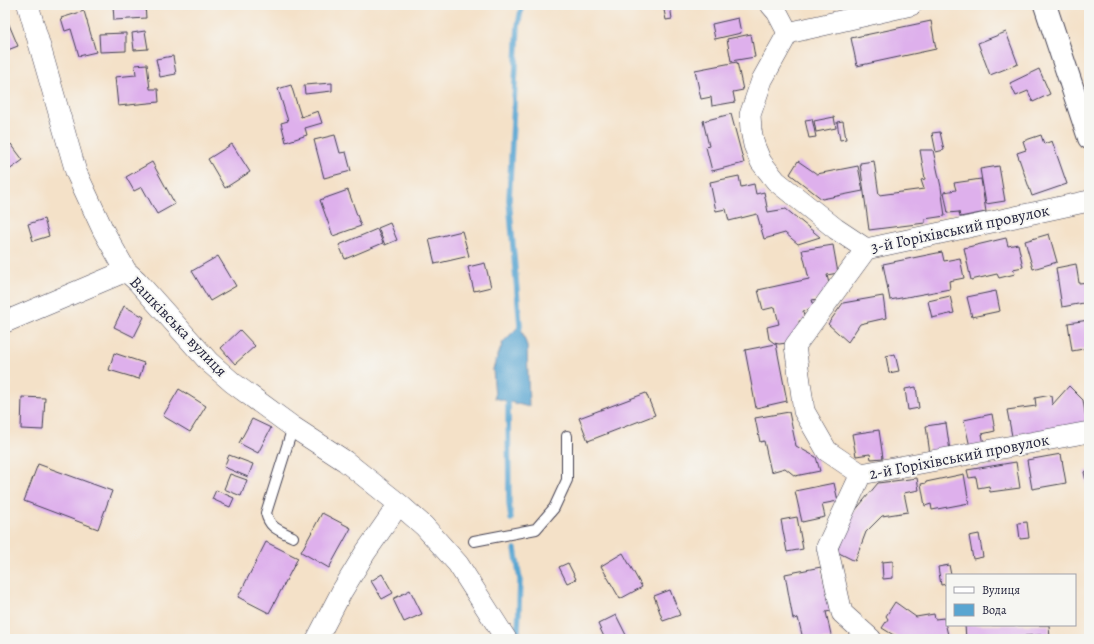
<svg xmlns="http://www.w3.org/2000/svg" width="1094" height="644" font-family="Alegreya,serif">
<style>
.water{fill:#59a5d1;stroke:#3e6486}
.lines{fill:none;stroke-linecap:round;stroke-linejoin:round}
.stream{stroke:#59a5d1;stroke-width:5.5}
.building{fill:#deb0ec}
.service-casing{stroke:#423f50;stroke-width:12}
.minor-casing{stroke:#423f50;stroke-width:22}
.tertiary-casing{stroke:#423f50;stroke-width:24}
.service{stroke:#fff;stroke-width:10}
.minor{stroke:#fff;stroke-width:21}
.tertiary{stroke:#fff;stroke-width:22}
.labels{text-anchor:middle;stroke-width:4;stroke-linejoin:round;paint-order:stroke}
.street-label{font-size:16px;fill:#22223b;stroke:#f6f6f2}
</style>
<rect width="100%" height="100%" fill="#f6f6f2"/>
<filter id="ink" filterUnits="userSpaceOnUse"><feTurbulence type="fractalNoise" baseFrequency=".025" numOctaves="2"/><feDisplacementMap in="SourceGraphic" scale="8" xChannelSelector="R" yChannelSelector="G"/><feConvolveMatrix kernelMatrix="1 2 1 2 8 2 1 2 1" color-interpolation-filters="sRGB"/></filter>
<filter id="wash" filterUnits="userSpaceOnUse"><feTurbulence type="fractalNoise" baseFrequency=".012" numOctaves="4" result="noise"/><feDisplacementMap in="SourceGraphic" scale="16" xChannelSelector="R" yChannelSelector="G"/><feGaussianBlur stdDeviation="0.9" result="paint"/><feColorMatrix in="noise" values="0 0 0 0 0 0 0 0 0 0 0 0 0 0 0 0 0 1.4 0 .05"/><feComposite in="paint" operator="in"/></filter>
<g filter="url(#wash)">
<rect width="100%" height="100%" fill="#f4e1c8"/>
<path class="water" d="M520 325 527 346 529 407 495 398 493 369 503 342Z"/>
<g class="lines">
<path class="stream" d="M519 332 520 325 509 200 518 26 522 5
M509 393 508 401 509 503 511 519
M515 549 520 580 518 634"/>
</g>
<g id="blocks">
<path class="building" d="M113 5H145L146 18 114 20Z
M663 5H670L672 19 666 20Z
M84 11 96 52 79 56 71 29 65 31 61 18Z
M5 15 18 46 5 51Z
M738 18 741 33 715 39 712 24Z
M931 21 936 49 857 66 851 38Z
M145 31 148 49 134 50 132 33Z
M1006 32 1018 64 990 75 978 43Z
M126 33V51L100 52 99 34Z
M751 34 755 57 731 61 727 39Z
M173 56 176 74 160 77 156 59Z
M737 62 743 90 733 92 735 102 712 106 711 97 701 99 695 70Z
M147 64 150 89H158L159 102 118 106 115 77 136 75 135 65Z
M1039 69 1050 94 1033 102 1028 91 1016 96 1010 83Z
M332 83V91L305 94 304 85Z
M291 85 301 117 318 111 322 123 305 128 307 135 286 142 281 123 288 121 278 89Z
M731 114 744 163 712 171 706 147 709 146 703 121Z
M834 117 836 128 816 132 814 121Z
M812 119 816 137 809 138 805 120Z
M843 121 846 139 840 140 837 122Z
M940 132 944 150 936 152 932 133Z
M335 135 340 153 346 152 351 171 324 178 314 140Z
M1041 135 1044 144 1052 141 1067 184 1032 196 1017 153 1026 150 1023 141Z
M11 144 23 160 5 173V149Z
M232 144 250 172 225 188 208 159Z
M920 150H933L941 187 945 216 925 219V223L869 230 860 163 874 161 879 195 924 189 921 180 925 179Z
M798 161 817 174 858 166 863 191 822 199 790 174Z
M152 162 175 204 157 214 142 187 134 191 126 177Z
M999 166 1005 201 986 204 980 169Z
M739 176 741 187 754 184 756 194 764 192 768 212 786 209 820 237 798 244 785 233 764 239 757 214 729 221 726 209 716 211 710 182Z
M981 179 986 212 960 217 959 212 948 213 944 192 956 190 954 183Z
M348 190 361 226 333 236 320 200Z
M44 219 49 236 33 241 28 224Z
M390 223 397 240 385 245 378 228Z
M377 229 383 243 345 259 339 245Z
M462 231 469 256 435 264 429 239Z
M1049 234 1057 262 1033 269 1025 241Z
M1006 238 1008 246 1018 244 1023 267 1013 269 1015 274 999 278 997 274 971 280 964 248Z
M833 245 838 273 827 275 830 288 821 298 812 300 815 309 803 311 805 320 799 321 801 331 795 342 779 344 774 343 769 339 767 327 779 324 775 307 763 310 758 290 809 279 802 250Z
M942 252 944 261 960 258 964 278 949 281 950 289 890 300 883 264Z
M218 256 236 286 210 301 192 271Z
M485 263 491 287 474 291 468 267Z
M1076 264 1079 283 1089 282V302L1062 307 1056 268Z
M996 291 1000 311 972 317 967 297Z
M883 296 886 318 860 324 848 342 828 324 843 303Z
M950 296 954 313 932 318 928 301Z
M124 306 144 317 134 337 114 327Z
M1089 320V348L1072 351 1068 323Z
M240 330 255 346 235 364 221 348Z
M776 344 787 401 756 408 745 350Z
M114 353 144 363 139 379 109 370Z
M895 354 899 371 889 373 886 356Z
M1069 386 1083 400 1087 425 1012 436 1007 410 1036 406 1035 398 1051 395 1052 405Z
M916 387 919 408 908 410 905 389Z
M179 389 206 406 190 432 163 416Z
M646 393 655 415 588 441 579 418Z
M22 397 45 398 43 430 21 429Z
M789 412 796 446 816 457 820 471 795 476 785 468 771 472 764 441 760 442 755 418Z
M992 414 995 431 982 434 984 444 970 447 964 420Z
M252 419 271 428 258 453 239 443Z
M946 423 950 451 930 454 926 426Z
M879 430 883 458 871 459 870 454 856 456 852 434Z
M1061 454 1066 483 1032 489 1027 460Z
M229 455 253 464 248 477 224 467Z
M1016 462 1020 488 990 492 989 486 978 488 976 477 969 478 967 470Z
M38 464 112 491 98 529 24 501Z
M1089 470V490H1088L1084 472Z
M230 474 247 480 241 496 224 489Z
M964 474 969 503 932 510 931 504 925 506 921 484 926 483V482Z
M917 478 919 490 904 493 908 512 882 516 866 532 855 561 837 552 849 518 878 483Z
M834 483 838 501 822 504 825 517 802 522 795 491Z
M216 490 234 498 230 507 212 499Z
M322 513 351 528 329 568 301 552Z
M797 517 803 549 787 552 781 520Z
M1027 522 1029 538 1020 539 1018 523Z
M979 534 983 557 973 559 969 536Z
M266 542 298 558 269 613 238 597Z
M623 553 642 587 620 599 601 566Z
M893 561V578L883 579 882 562Z
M568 563 576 579 567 583 559 567Z
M949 565 951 575H947V584L941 585 938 567Z
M821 567 831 611 826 612 832 639H803L798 618 793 619 785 574Z
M382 574 393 593 382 599 371 581Z
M410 590 422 614 404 622 393 599Z
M670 590 680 615 663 621 654 596Z
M895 602 916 617 934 614 935 619 944 618 948 635 921 639H900L882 628 888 619 886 616Z
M616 615 628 639H605L598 624Z
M965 625H1049L1050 639H1041V635L1025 636V639H966Z"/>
</g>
</g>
<g filter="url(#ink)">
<use href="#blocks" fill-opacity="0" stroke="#423f50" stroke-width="1"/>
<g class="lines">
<defs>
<path id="service" d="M293 427 266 513C270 529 279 530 293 537
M474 541 536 529 554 508 567 480V436"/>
<path id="minor" d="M28 5 76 172 103 230 126 271 137 281 209 362 233 383 293 427 345 461 399 504 424 526 458 564 506 639
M771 5 777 12 788 33 911 5
M788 33 762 80 750 115 751 130 754 145 761 162 776 181 836 229 866 249 1089 201
M866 249 795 346 804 411 827 451 861 474 1089 432
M5 322 126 271
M861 474 827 547 842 613 871 639
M317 639 342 591 365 553 399 504"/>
<path id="tertiary" d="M1045 5 1089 138"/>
</defs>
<use href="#service" class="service-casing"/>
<use href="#minor" class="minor-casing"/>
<use href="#tertiary" class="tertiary-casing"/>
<use href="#service" class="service"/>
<use href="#minor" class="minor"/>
<use href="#tertiary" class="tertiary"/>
</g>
</g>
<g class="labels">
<g class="street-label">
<text transform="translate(960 228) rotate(-12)" y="6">3-й Горіхівський провулок</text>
<text transform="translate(179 326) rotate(46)" y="6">Вашківська вулиця</text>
<text transform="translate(959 456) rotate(-11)" y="6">2-й Горіхівський провулок</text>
</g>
</g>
<rect width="1094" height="644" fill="none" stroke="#f6f6f2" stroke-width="20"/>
<rect x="946" y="574" width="130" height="52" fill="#f6f6f2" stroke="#a1a1a9"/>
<rect x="954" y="587" width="20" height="6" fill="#ffffff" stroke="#a1a1a9"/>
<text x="982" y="594" font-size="12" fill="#22223b">Вулиця</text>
<rect x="954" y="604" width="20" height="12" fill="#59a5d1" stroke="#a1a1a9"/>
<text x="982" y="614" font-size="12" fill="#22223b">Вода</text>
</svg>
